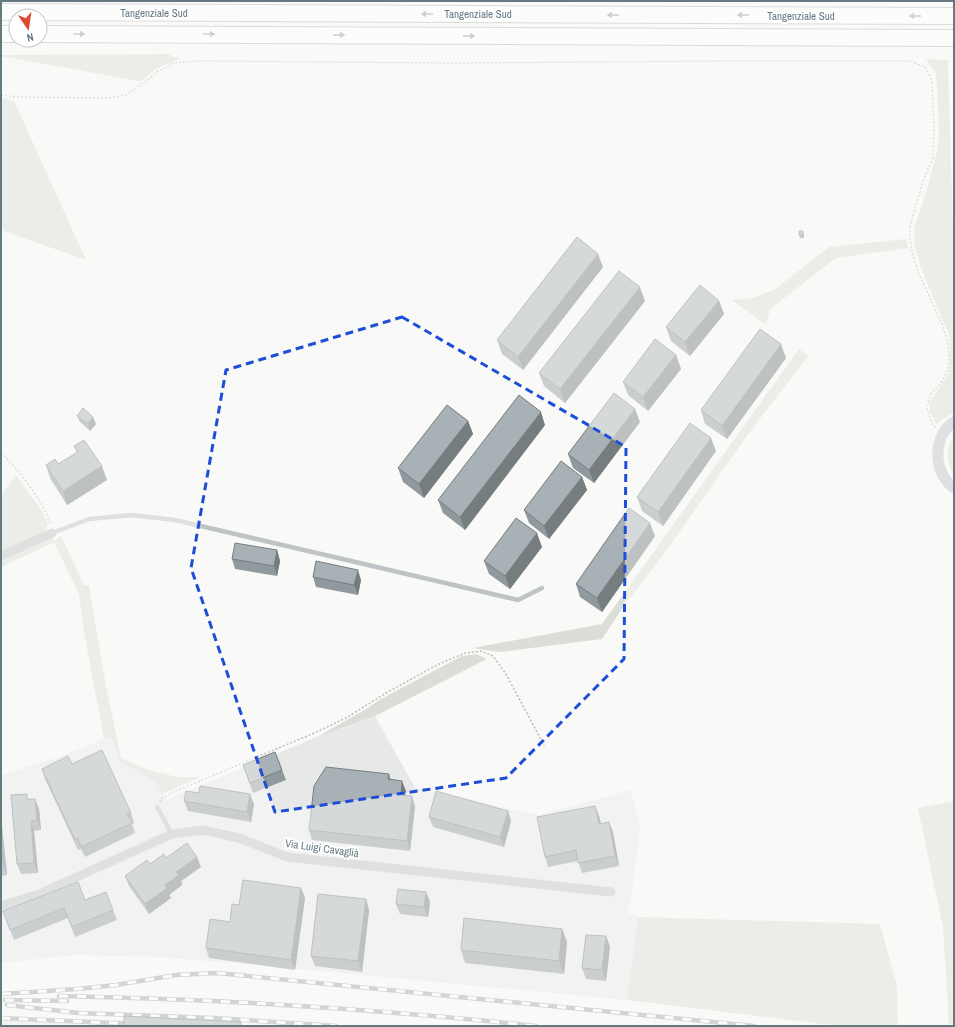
<svg xmlns="http://www.w3.org/2000/svg" width="955" height="1027" font-family="'Archivo Narrow',sans-serif">
<style>
.built{fill:#e7e9e8}
.green{fill:#daded6}
.lines{fill:none;stroke-linecap:round;stroke-linejoin:round}
.motorway-casing{stroke:#b4b9bb;stroke-width:18}
.path{stroke:#b9bdbf;stroke-width:1.5;stroke-dasharray:2 2;stroke-linecap:butt}
.service{stroke:#bec4c6;stroke-width:4.5}
.minor{stroke:#bec4c6;stroke-width:9}
.tertiary{stroke:#bec4c6;stroke-width:11}
.motorway{stroke:#fff;stroke-width:16}
.rail-casing{stroke:#a0a9ad;stroke-width:4.5}
.rail{stroke:#fff;stroke-width:3;stroke-dasharray:9;stroke-linecap:butt}
.wall{fill:#90999d}
.shaded-wall{fill:#767d7f}
.building{fill:#a8b2b6;stroke:#767d7f}
.oneway{fill:#94a0a6}
.marked{fill:none;stroke:#1d4ed8;stroke-width:3;stroke-dasharray:8 5;stroke-linejoin:round}
.labels{text-anchor:middle;stroke-width:4;stroke-linejoin:round;paint-order:stroke}
.street-label{font-size:11px;fill:#667880;stroke:#fff}
</style>
<rect width="100%" height="100%" fill="#f9f9f7"/>
<path class="built" d="M375 716 415 788 538 815 631 790 640 828 632 892 627 912 638 917 627 1000 257 965 159 957 77 955 1 963V775L56 758 104 739 112 737 119 761 157 783 166 800 319 736Z
M1 1017 125 1020 242 1026H1Z"/>
<path class="green" d="M167 54 180 59 157 68 145 78 139 81 1 56V55Z
M926 59 948 60 954 266V412L936 424 930 412V402L949 373 950 356 949 335 921 268 915 247 914 228 925 196 938 148 939 130 936 73Z
M1 98 14 101 86 260 1 230Z
M906 239 908 248 836 258 770 309 766 325 732 300 752 298 774 290 829 247Z
M799 349 808 356 746 437 664 554 623 607 602 639 500 652 473 648 602 624Z
M954 436V474C946 464 946 447 954 436Z
M16 475 42 511 48 525 43 534 1 553V495Z
M61 536 84 585H89L106 686 121 758 146 769 177 777H200L162 794 157 783 119 761 112 737 104 739 84 632 79 594 54 542 1 567V560L53 537 54 541Z
M476 654 487 659 375 716 319 736 366 709 381 699 462 656Z
M954 801V1024H949L943 927 918 808Z
M638 917 880 924 897 986 898 1026H839L627 1000Z"/>
<g class="lines">
<defs>
<path id="motorway" d="M1 12 954 16
M1 34H16
M40 34 954 38"/>
</defs>
<use href="#motorway" class="motorway-casing"/>
<path class="path" d="M1 95 16 97 106 98 126 95 145 82 157 72 173 63 199 61 454 63 733 61H910L925 67 932 80 934 130 933 158 924 178 910 226V240L913 256 919 274 942 324 947 340 949 356 948 370 941 383 930 395 927 409 932 424 936 428
M1 453C17 467 44 503 50 523
M160 802 161 799 171 793 312 734 346 718 386 693 437 665 465 653 481 651 493 656 506 674 545 747"/>
<path class="service" d="M52 533 89 519 132 515 175 520 518 600 542 588
M157 807 172 834"/>
<path class="minor" d="M1 556 52 533
M1 906 39 894 172 834 203 830 239 838 287 857 611 892"/>
<path class="tertiary" d="M954 422C932 436 933 473 954 488"/>
<use href="#motorway" class="motorway"/>
<defs>
<path id="rail" d="M2 994 77 989 116 985 176 975 217 973 754 1026
M59 996C218 999 378 1009 536 1026
M5 1000 67 1001
M7 1005 79 1013 214 1018 336 1026
M1 1018 135 1024"/>
</defs>
<use href="#rail" class="rail-casing"/>
<use href="#rail" class="rail"/>
</g>
<path class="wall" d="M804 234V238H800L799 235Z
M603 267 523 370 502 354 497 340Z
M645 301 565 403 544 386 539 373Z
M719 301 724 314 690 356 671 341 666 327Z
M676 355 681 369 648 411 628 395 623 382Z
M786 358 727 439 705 424 701 410Z
M77 416 96 424 90 431 80 422Z
M468 421 473 434 424 498 403 482 398 468Z
M640 422 594 483 573 468 568 454Z
M545 425 465 530 443 513 438 500Z
M74 446 107 480 67 505 50 478 46 465 58 464 77 452Z
M716 451 663 526 642 511 637 497Z
M582 477 587 490 549 539 529 523 524 510Z
M655 536 602 612 580 597 576 584Z
M542 547 510 589 489 574 484 561Z
M277 550 280 561 277 576 235 569 232 559Z
M313 577 361 580 358 595 316 587Z
M275 752 286 780 253 793 243 765Z
M72 764 131 813 134 823 132 824 135 833 85 857 81 849 78 850 45 779 42 769Z
M389 774 391 780 406 791 405 795 415 806 410 851 312 840 309 830Z
M199 793 254 804 251 822 188 811 184 801Z
M29 799 39 809 41 830 34 831 38 873 21 874 17 864Z
M595 806 599 816 601 823 613 832 619 866 582 873 578 861 548 867 545 857Z
M508 811 511 821 504 847 433 827 429 817Z
M1 817 7 875 1 876Z
M166 858 201 867 181 881 182 885 169 895 171 898 149 914 129 886 125 876 150 864Z
M301 888 305 898 295 970 209 958 206 948 230 922 239 905Z
M426 892 430 902 428 917 400 914 396 904Z
M366 899 369 910 362 972 315 966 311 956Z
M85 900 113 910 117 920 75 937 68 918 14 940 3 911Z
M562 929 567 942 564 974 465 963 461 950Z
M606 936 610 947 606 981 586 979 582 968Z"/>
<path class="shaded-wall" d="M598 254 603 267 523 370 518 357Z
M640 287 645 301 565 403 560 389Z
M719 301 724 314 690 356 685 342Z
M781 344 786 358 727 439 722 426Z
M676 355 681 369 648 411 643 397Z
M635 409 640 422 594 483 589 470Z
M541 412 545 425 465 530 460 517Z
M93 417 96 424 90 431 88 424Z
M468 421 473 434 424 498 419 484Z
M711 438 716 451 663 526 658 512Z
M102 466 107 480 67 505 63 491Z
M582 477 587 490 549 539 544 526Z
M650 523 655 536 602 612 597 598Z
M537 533 542 547 510 589 505 576Z
M277 550 280 561 277 576 274 566Z
M358 570 361 580 358 595 354 585Z
M402 781 406 791 404 805 401 795Z
M250 794 254 804 251 822 247 812Z
M412 796 415 806 410 851 407 841Z
M35 799 39 809 41 830 37 820Z
M595 806 599 816 603 834 599 824Z
M508 811 511 821 504 847 500 837Z
M1 817 7 875 3 865 1 844Z
M31 821 34 831 38 873 34 863Z
M609 822 613 832 619 866 615 856Z
M197 857 201 867 181 881 182 885 169 895 171 898 149 914 145 904 165 885 176 872Z
M301 888 305 898 295 970 291 960Z
M426 892 430 902 428 917 424 907Z
M366 899 369 910 362 972 358 961Z
M562 929 567 942 564 974 559 961Z
M606 936 610 947 606 981 602 970Z"/>
<path class="building" d="M799 231H803V235H799Z
M577 237 598 254 518 357 497 340Z
M619 271 640 287 560 389 539 373Z
M700 285 719 301 685 342 666 327Z
M760 329 781 344 722 426 701 410Z
M655 339 676 355 643 397 623 382Z
M614 393 635 409 589 470 568 454Z
M519 395 541 412 460 517 438 500Z
M447 405 468 421 419 484 398 468Z
M83 408 93 417 88 424 77 416Z
M690 423 711 438 658 512 637 497Z
M84 440 102 466 63 491 46 465 55 459 58 464 78 452 74 446Z
M561 461 582 477 544 526 524 510Z
M629 508 650 523 597 598 576 584Z
M516 518 537 533 505 576 484 561Z
M235 543 277 550 274 566 232 559Z
M316 561 358 570 354 585 313 577Z
M102 750 131 813 127 814 132 823 81 847 78 838 75 840 42 769 68 756 72 764Z
M275 752 282 770 250 783 243 765Z
M326 767 389 774 388 779 402 781 401 795 412 796 407 841 309 830 314 786Z
M200 786 250 794 247 812 184 801 186 791 199 793Z
M436 791 508 811 500 837 429 817Z
M27 794V799H35L37 820 31 821 34 863 17 864 11 795Z
M595 806 599 824 609 822 615 856 578 863 576 850 545 857 537 817Z
M187 843 197 857 176 872 179 875 165 885 167 888 145 904 125 876 147 860 150 864 164 854 166 858Z
M1 844 3 865H1Z
M243 880 301 888 291 960 206 948 210 919 230 922 232 904 239 905Z
M78 882 85 900 106 892 113 910 72 927 64 908 10 930 3 911Z
M398 889 426 892 424 907 396 904Z
M318 894 366 899 358 961 311 956Z
M464 918 562 929 559 961 461 950Z
M586 935 606 936 602 970 582 968Z
M124 1016 241 1022V1026H124Z"/>
<defs><path id="oneway-solid" d="M-6-.8H1V-3.2L6.5 0L1 3.2V.8H-6Z"/></defs>
<g class="oneway">
<use href="#oneway-solid" transform="translate(427 14) rotate(-180)"/>
<use href="#oneway-solid" transform="translate(613 15) rotate(-180)"/>
<use href="#oneway-solid" transform="translate(743 15) rotate(-180)"/>
<use href="#oneway-solid" transform="translate(915 16) rotate(-180)"/>
<use href="#oneway-solid" transform="translate(79 34)"/>
<use href="#oneway-solid" transform="translate(209 34)"/>
<use href="#oneway-solid" transform="translate(339 35)"/>
<use href="#oneway-solid" transform="translate(469 36)"/>
</g>
<path d="M0 0H955V1027H0ZM402 317 626 447 624 659 506 778 275 812 191 568 226 370Z" fill="#f9f9f7" fill-opacity=".55" fill-rule="evenodd"/>
<path class="marked" d="M402 317 626 447 624 659 506 778 275 812 191 568 226 370Z"/>
<g class="labels">
<g class="street-label">
<text x="154" y="17">Tangenziale Sud</text>
<text x="478" y="18">Tangenziale Sud</text>
<text x="801" y="20">Tangenziale Sud</text>
<text transform="translate(322 848) rotate(8)" y="4">Via Luigi Cavaglià</text>
</g>
</g>
<rect width="955" height="1027" fill="none" stroke="#667880" stroke-width="4"/>
<g transform="translate(28 28) rotate(167)"><circle r="19" fill="#ffffff" stroke="#c2c9cc"/>
<path d="M0-3L7 15L0 10L-7 15Z" fill="#db4835"/>
<text y="-6" font-size="11" font-weight="bold" text-anchor="middle" fill="#667880">N</text>
</g>
</svg>
